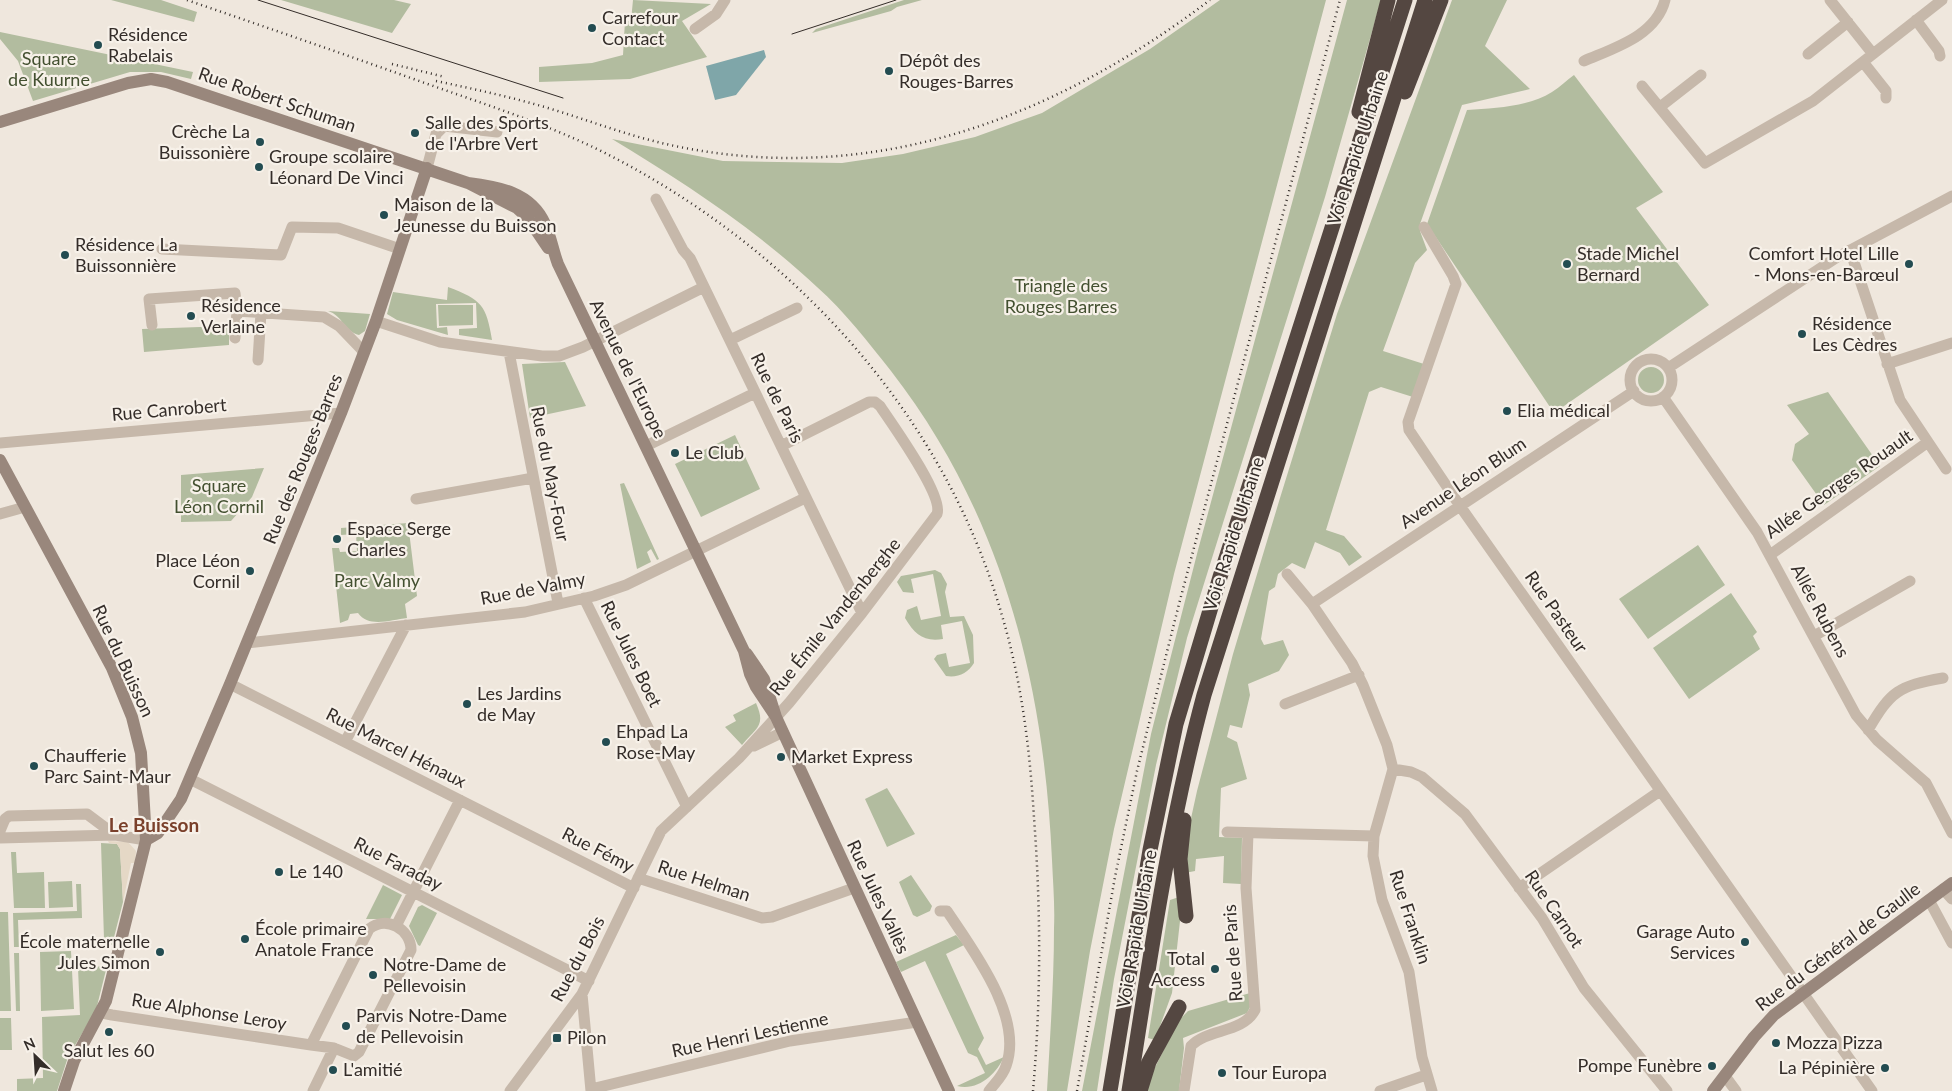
<svg xmlns="http://www.w3.org/2000/svg" width="1952" height="1091" font-family="Lato,sans-serif">
<style>
.green{fill:#b2bc9f}
.plaza{fill:#e5d8c6}
.water{fill:#7fa6a9}
.lines{fill:none;stroke-linecap:round;stroke-linejoin:round}
.street{stroke:#c6b8aa;stroke-width:11}
.secondary{stroke:#99877c;stroke-width:12}
.highway{stroke:#544741;stroke-width:15}
.tram{stroke:#342d29;stroke-width:1}
.rail{stroke:#342d29;stroke-width:2.5;stroke-dasharray:1 4;stroke-linecap:butt}
.poi-dot{fill:#234c51;stroke:#f7f1e9;stroke-width:2}
.labels{text-anchor:middle;stroke-width:4.5;stroke-linejoin:round;paint-order:stroke}
.poi-label{font-size:18px;fill:#342d29;stroke:#f7f1e9;text-anchor:start}
.park-label{font-size:18px;fill:#435030;stroke:#f7f1e9}
.street-label{font-size:18px;fill:#342d29;stroke:#f7f1e9}
.neighbourhood-label{font-size:19px;font-weight:bold;fill:#7a402b;stroke:#f7f1e9}
</style>
<rect width="100%" height="100%" fill="#efe7dd"/>
<path class="green" d="M111 0H161L197 12 194 22Z
M281 0H394L411 4 392 33Z
M633 0 711 4 682 21 707 57 630 79 539 82V67L592 63 623 55 625 21H631Z
M904 0H922L897 7 891 11 812 33 816 29Z
M1220 0H1326L1174 574 1114 829 1090 951 1067 1091H1047C1050 1037 1054 982 1054 928 1055 906 1053 883 1052 860 1044 682 1002 514 891 371 868 342 845 312 817 287 755 229 685 183 612 139L723 161 842 163 903 154 975 137 1042 113 1150 49Z
M1347 0H1381L1325 197 1187 638 1156 765 1114 979 1097 1091H1082L1151 734 1198 550Z
M1452 0H1507L1485 46 1530 89 1462 105 1420 224V231L1427 250 1415 263 1383 351 1424 364 1413 397 1381 387 1369 392 1326 530 1344 536 1362 557 1349 566 1340 553 1315 542 1305 569 1292 563 1278 574 1275 587 1269 591 1261 639 1264 645 1283 640 1289 655 1279 671 1248 684 1250 695 1242 728 1230 725 1227 737 1237 742 1247 779 1221 788 1219 837 1242 838 1241 884 1223 883 1224 856 1196 859 1195 871 1185 873 1188 832 1197 791 1233 654 1280 498 1337 314Z
M0 32 193 72 191 79 161 72H130L33 101 18 61 0 39Z
M1574 75 1663 192 1636 208 1709 305 1554 413 1427 224 1467 110C1495 108 1528 107 1552 92 1560 87 1567 80 1574 75Z
M448 287C482 300 486 305 492 340L459 335V329L477 328 476 303 436 304 437 328 447 327 448 335 397 320 387 314 393 292 447 300Z
M438 305H473V325L439 326Z
M328 311 370 314 365 331 359 335C345 332 342 315 328 311Z
M229 326V345L144 352 142 329Z
M565 362 586 406 530 418 522 364Z
M1638 380a13 13 0 1 1 26 0a13 13 0 1 1-26 0Z
M1828 392 1880 466 1824 505 1792 460 1795 444 1809 434 1787 405Z
M735 435 760 489 701 517 675 464Z
M264 468 252 497 231 521 181 522V475Z
M624 483 659 559 657 560 651 549 647 552 651 562 637 569 620 484Z
M408 523 417 596 405 604 407 618C391 620 368 628 358 613L350 614 348 620 340 623 332 548H339L340 552 357 551 356 534 341 535V528Z
M1698 545 1725 585 1648 639 1619 599Z
M935 570 941 573 947 584 945 592 950 617 964 616 973 635 974 663C968 673 958 678 946 676L934 659 937 655 946 653 949 667 970 663 962 621 941 625 943 639C924 642 915 635 905 618L907 610 917 606 921 620 941 616 933 574 911 579 914 593 903 592 897 582 901 576Z
M1731 593 1757 632 1753 636 1760 649 1689 699 1653 648Z
M756 703C766 726 757 727 742 745L725 727 736 721 733 715Z
M887 788 915 834 887 847 865 799Z
M101 843 117 844 120 849 123 902 112 945H77V940L104 939Z
M11 852H16L17 873 44 872 45 908H14Z
M911 875 932 906 930 911 917 917 913 915 899 882Z
M72 881 73 907 49 908 48 882Z
M76 884H81L82 918 18 920 19 947H14L13 913 77 911Z
M383 885 402 895 390 919H366Z
M1179 897 1180 921 1172 993 1155 1040 1148 1038 1170 900Z
M422 905 437 913 420 946 418 945 409 926 418 907Z
M0 912H8L11 1011H0Z
M956 935 964 945 946 954 984 1038 978 1049 986 1065 1004 1057C996 1074 979 1091 957 1086L985 1073 977 1057 968 1053 925 961 901 972 896 962Z
M71 951 74 1009 41 1011 40 952Z
M14 953H19L20 1011H16Z
M107 966 96 1010 68 1057 57 1091H17V1079L43 1078 42 1017 80 1015 78 968Z
M1250 993V1007L1247 1013 1183 1038 1184 1048 1179 1091H1143L1179 1020 1188 1011Z
M0 1018H11L12 1050H0Z"/>
<path class="plaza" d="M108 841 128 842 136 851 135 863H131L123 902 120 849 117 844 109 843Z"/>
<path class="water" d="M764 50 766 57 736 95 715 100 706 66Z"/>
<g class="lines">
<path class="street" d="M1830 0 1873 54
M1916 20 1939 51 1940 56
M695 29 716 14 725 0
M1808 54 1848 22
M1584 61C1614 48 1656 36 1665 0
M1863 62 1886 91V98
M1642 86 1705 163 1813 101 1942 0
M1660 107 1701 75
M427 168 436 134 444 126 497 132
M656 199 683 250 690 258 862 613
M1424 227 1453 276 1456 284 1408 422 1409 430 1460 506 1872 1091
M162 249 281 255 292 227 338 228 400 249
M1850 250 1900 400 1946 469
M376 321 440 342 542 356H559L583 347 704 287
M152 325 149 299 235 293 237 311 324 317 339 326 364 352
M235 338 237 311
M730 340 797 308
M509 352 558 603
M1630 380a21 21 0 1 1 42 0a21 21 0 1 1-42 0Z
M258 360 261 313
M1887 364 1952 343
M1668 368 1839 256 1952 196
M1663 397 1757 532 1856 715 1877 740 1926 783 1952 833
M0 443 341 413
M646 446 755 393
M416 499 533 478
M0 514 25 507
M1770 555 1928 442
M1287 574 1312 604 1352 663 1363 685 1387 745 1393 769 1374 836 1373 856 1382 900 1409 972 1422 1057 1432 1091
M584 598 687 807
M1312 604 1634 391
M1814 636 1910 581
M247 643 525 612 594 596 626 585 805 498
M230 684 634 888
M1285 704 1359 675
M1868 730C1891 691 1898 686 1943 678
M345 742 406 625
M754 746 783 732
M1393 769 1411 772 1422 777 1465 814 1542 918 1584 988 1667 1091
M190 779 589 981
M0 831 5 819 9 816 87 814 115 835
M1227 832 1374 836
M0 838 115 835 146 840
M638 878 762 918 772 917 854 888
M1519 888 1660 791
M1943 889 1952 899
M1929 900 1952 943
M940 911H947C973 950 1024 1017 1006 1066 1003 1076 995 1083 989 1091
M396 926 460 800
M582 994 591 1091
M102 1013 112 1015 311 1045 334 1048 354 1056 359 1052 411 950C411 929 386 915 369 929L311 1045
M1725 1076 1736 1091
M591 1089 790 1041 917 1022
M313 1091 334 1048
M510 1091 582 994 661 831 739 758 789 703 862 613 937 514C944 496 892 424 880 406L875 402H869L781 446
M1184 1091 1191 1046C1208 1028 1242 1034 1255 1010L1246 888 1248 833
M1380 1091 1426 1075"/>
<path class="secondary" d="M0 122 128 83 151 79 167 82 468 183 517 208 527 217 548 248
M468 183C499 187 531 192 545 224 551 237 553 251 558 264L744 651 750 674 756 687 776 717
M0 460 112 668 132 717 141 753 146 840 106 1001 74 1061 64 1091
M747 654 764 679 776 717 949 1091
M146 840 158 833 181 799 230 684 341 413 376 321 427 168
M1713 1091 1754 1037 1774 1015 1952 883"/>
<path class="highway" d="M1405 92 1441 0
M1359 112 1388 0
M1184 820 1180 859 1186 916
M1110 1091 1150 850 1176 724 1220 577 1405 0
M1129 1091C1150 958 1169 825 1204 695L1425 0
M1140 1091 1149 1062 1179 1007"/>
<path class="tram" d="M258 0 563 98
M792 34 896 0"/>
<path class="rail" d="M187 0C265 27 344 54 422 82 481 103 541 122 597 149 788 243 945 412 1003 619 1022 684 1030 751 1034 818 1041 910 1041 1000 1033 1091
M392 64 445 77
M436 81C474 89 511 97 548 108 591 121 631 137 675 146 873 187 1053 119 1210 0
M1077 1091 1115 877 1137 771 1179 604 1340 0"/>
</g>
<g class="poi-dot">
<circle cx="592" cy="28" r="5"/>
<circle cx="98" cy="45" r="5"/>
<circle cx="889" cy="71" r="5"/>
<circle cx="415" cy="133" r="5"/>
<circle cx="260" cy="142" r="5"/>
<circle cx="259" cy="167" r="5"/>
<circle cx="384" cy="215" r="5"/>
<circle cx="65" cy="255" r="5"/>
<circle cx="1567" cy="264" r="5"/>
<circle cx="1909" cy="264" r="5"/>
<circle cx="191" cy="316" r="5"/>
<circle cx="1802" cy="334" r="5"/>
<circle cx="1507" cy="411" r="5"/>
<circle cx="675" cy="453" r="5"/>
<circle cx="337" cy="539" r="5"/>
<circle cx="250" cy="571" r="5"/>
<circle cx="467" cy="704" r="5"/>
<circle cx="606" cy="742" r="5"/>
<circle cx="781" cy="757" r="5"/>
<circle cx="34" cy="766" r="5"/>
<circle cx="279" cy="872" r="5"/>
<circle cx="245" cy="939" r="5"/>
<circle cx="1745" cy="942" r="5"/>
<circle cx="160" cy="952" r="5"/>
<circle cx="1215" cy="969" r="5"/>
<circle cx="373" cy="975" r="5"/>
<circle cx="346" cy="1026" r="5"/>
<circle cx="109" cy="1032" r="5"/>
<rect x="552" y="1033" width="10" height="10" rx="2.5"/>
<circle cx="1776" cy="1043" r="5"/>
<circle cx="1712" cy="1066" r="5"/>
<circle cx="1885" cy="1068" r="5"/>
<circle cx="333" cy="1070" r="5"/>
<circle cx="1222" cy="1073" r="5"/>
</g>
<g class="labels">
<g class="poi-label">
<text x="602" y="24">Carrefour<tspan x="602" dy="21">Contact</tspan></text>
<text x="108" y="41">Résidence<tspan x="108" dy="21">Rabelais</tspan></text>
<text x="899" y="67">Dépôt des<tspan x="899" dy="21">Rouges-Barres</tspan></text>
<text x="425" y="129">Salle des Sports<tspan x="425" dy="21">de l'Arbre Vert</tspan></text>
<text x="250" y="138" text-anchor="end">Crèche La<tspan x="250" dy="21">Buissonière</tspan></text>
<text x="269" y="163">Groupe scolaire<tspan x="269" dy="21">Léonard De Vinci</tspan></text>
<text x="394" y="211">Maison de la<tspan x="394" dy="21">Jeunesse du Buisson</tspan></text>
<text x="75" y="251">Résidence La<tspan x="75" dy="21">Buissonnière</tspan></text>
<text x="1577" y="260">Stade Michel<tspan x="1577" dy="21">Bernard</tspan></text>
<text x="1899" y="260" text-anchor="end">Comfort Hotel Lille<tspan x="1899" dy="21">- Mons-en-Barœul</tspan></text>
<text x="201" y="312">Résidence<tspan x="201" dy="21">Verlaine</tspan></text>
<text x="1812" y="330">Résidence<tspan x="1812" dy="21">Les Cèdres</tspan></text>
<text x="1517" y="417">Elia médical</text>
<text x="685" y="459">Le Club</text>
<text x="347" y="535">Espace Serge<tspan x="347" dy="21">Charles</tspan></text>
<text x="240" y="567" text-anchor="end">Place Léon<tspan x="240" dy="21">Cornil</tspan></text>
<text x="477" y="700">Les Jardins<tspan x="477" dy="21">de May</tspan></text>
<text x="616" y="738">Ehpad La<tspan x="616" dy="21">Rose-May</tspan></text>
<text x="44" y="762">Chaufferie<tspan x="44" dy="21">Parc Saint-Maur</tspan></text>
<text x="791" y="763">Market Express</text>
<text x="289" y="878">Le 140</text>
<text x="255" y="935">École primaire<tspan x="255" dy="21">Anatole France</tspan></text>
<text x="1735" y="938" text-anchor="end">Garage Auto<tspan x="1735" dy="21">Services</tspan></text>
<text x="150" y="948" text-anchor="end">École maternelle<tspan x="150" dy="21">Jules Simon</tspan></text>
<text x="1205" y="965" text-anchor="end">Total<tspan x="1205" dy="21">Access</tspan></text>
<text x="383" y="971">Notre-Dame de<tspan x="383" dy="21">Pellevoisin</tspan></text>
<text x="356" y="1022">Parvis Notre-Dame<tspan x="356" dy="21">de Pellevoisin</tspan></text>
<text x="567" y="1044">Pilon</text>
<text x="1786" y="1049">Mozza Pizza</text>
<text x="109" y="1057" text-anchor="middle">Salut les 60</text>
<text x="1702" y="1072" text-anchor="end">Pompe Funèbre</text>
<text x="1875" y="1074" text-anchor="end">La Pépinière</text>
<text x="343" y="1076">L'amitié</text>
<text x="1232" y="1079">Tour Europa</text>
</g>
<g class="park-label">
<text x="49" y="65">Square<tspan x="49" dy="21">de Kuurne</tspan></text>
<text x="1061" y="292">Triangle des<tspan x="1061" dy="21">Rouges Barres</tspan></text>
<text x="219" y="492">Square<tspan x="219" dy="21">Léon Cornil</tspan></text>
<text x="377" y="587">Parc Valmy</text>
</g>
<g class="street-label">
<text transform="translate(277 100) rotate(19)" y="6">Rue Robert Schuman</text>
<text transform="translate(1358 148) rotate(-72)" y="6">Voie Rapide Urbaine</text>
<text transform="translate(628 369) rotate(64)" y="6">Avenue de l'Europe</text>
<text transform="translate(777 398) rotate(64)" y="6">Rue de Paris</text>
<text transform="translate(169 410) rotate(-5)" y="6">Rue Canrobert</text>
<text transform="translate(303 459) rotate(-68)" y="6">Rue des Rouges-Barres</text>
<text transform="translate(550 474) rotate(79)" y="6">Rue du May-Four</text>
<text transform="translate(1463 483) rotate(-34)" y="6">Avenue Léon Blum</text>
<text transform="translate(1839 484) rotate(-35)" y="6">Allée Georges Rouault</text>
<text transform="translate(1234 534) rotate(-72)" y="6">Voie Rapide Urbaine</text>
<text transform="translate(533 589) rotate(-11)" y="6">Rue de Valmy</text>
<text transform="translate(1820 611) rotate(62)" y="6">Allée Rubens</text>
<text transform="translate(1556 612) rotate(55)" y="6">Rue Pasteur</text>
<text transform="translate(835 617) rotate(-51)" y="6">Rue Émile Vandenberghe</text>
<text transform="translate(631 654) rotate(64)" y="6">Rue Jules Boet</text>
<text transform="translate(123 661) rotate(65)" y="6">Rue du Buisson</text>
<text transform="translate(396 748) rotate(27)" y="6">Rue Marcel Hénaux</text>
<text transform="translate(598 850) rotate(27)" y="6">Rue Fémy</text>
<text transform="translate(398 864) rotate(27)" y="6">Rue Faraday</text>
<text transform="translate(704 881) rotate(18)" y="6">Rue Helman</text>
<text transform="translate(878 897) rotate(65)" y="6">Rue Jules Vallès</text>
<text transform="translate(1554 909) rotate(56)" y="6">Rue Carnot</text>
<text transform="translate(1410 917) rotate(72)" y="6">Rue Franklin</text>
<text transform="translate(1137 929) rotate(-80)" y="6">Voie Rapide Urbaine</text>
<text transform="translate(1838 947) rotate(-37)" y="6">Rue du Général de Gaulle</text>
<text transform="translate(1233 953) rotate(-94)" y="6">Rue de Paris</text>
<text transform="translate(578 959) rotate(-62)" y="6">Rue du Bois</text>
<text transform="translate(209 1012) rotate(9)" y="6">Rue Alphonse Leroy</text>
<text transform="translate(750 1035) rotate(-12)" y="6">Rue Henri Lestienne</text>
</g>
<g class="neighbourhood-label">
<text x="154" y="832">Le Buisson</text>
</g>
</g>
<g transform="translate(35 1056) rotate(335)" stroke="#f7f1e9" stroke-width="4" paint-order="stroke">
<path d="M0-4L9 19L0 12L-9 19Z" fill="#342d29"/>
<text y="-8" font-size="14" font-weight="bold" text-anchor="middle" fill="#342d29">N</text>
</g>
</svg>
